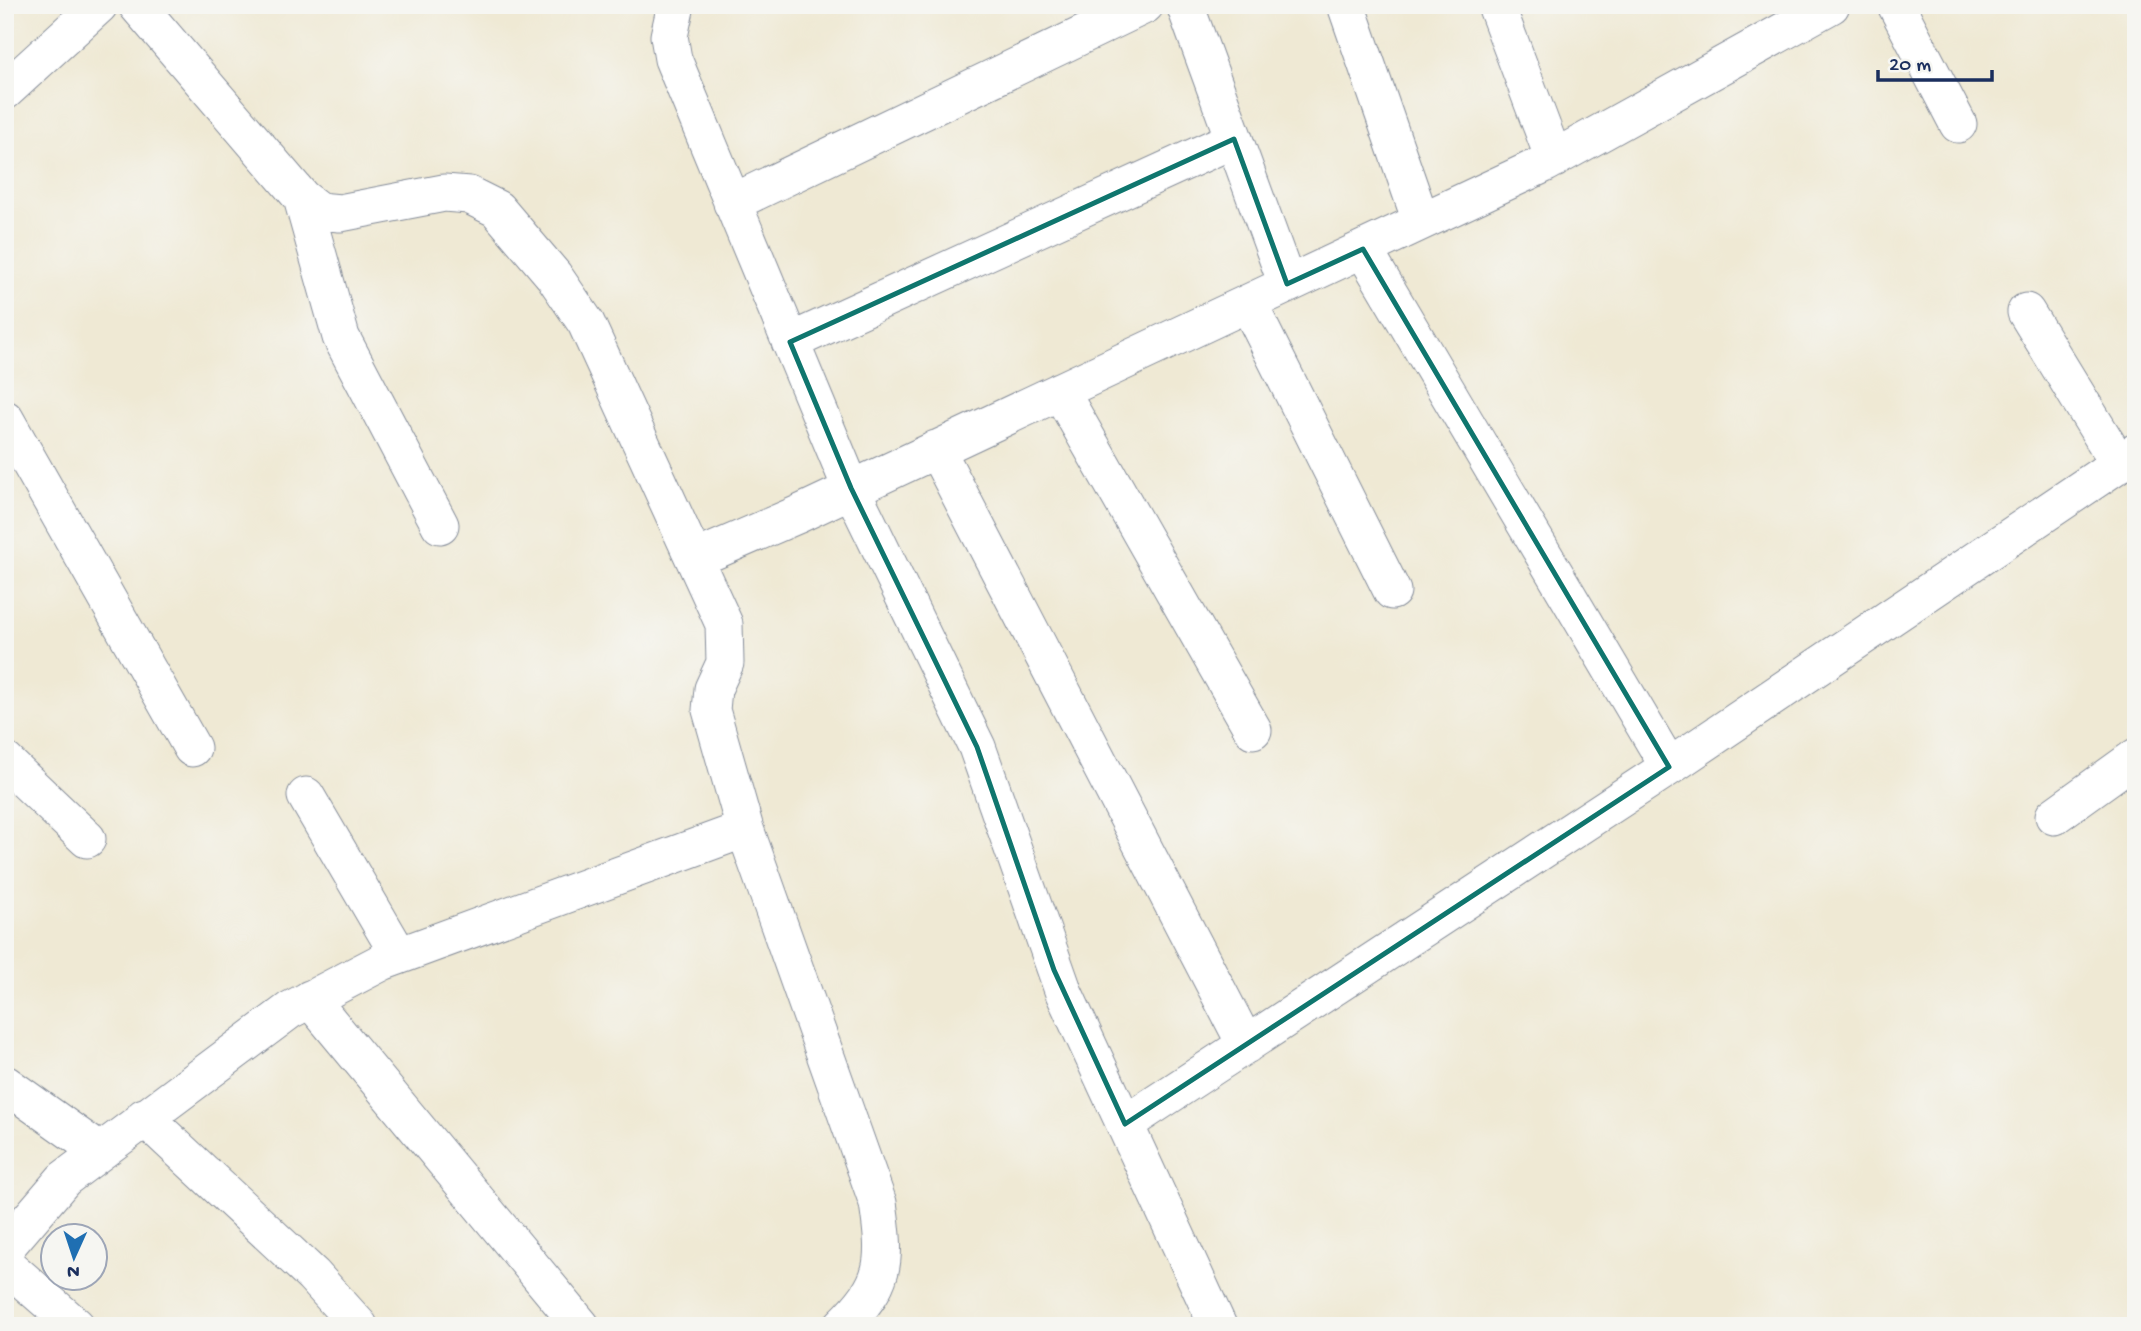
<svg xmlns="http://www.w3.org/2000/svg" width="2141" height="1331" font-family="'Gochi Hand',sans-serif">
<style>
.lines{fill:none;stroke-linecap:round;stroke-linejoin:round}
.minor-casing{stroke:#858c99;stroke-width:39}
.minor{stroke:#fff;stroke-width:37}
.marked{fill:none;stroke:#0f766e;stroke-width:5;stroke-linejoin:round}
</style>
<rect width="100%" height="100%" fill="#f6f6f2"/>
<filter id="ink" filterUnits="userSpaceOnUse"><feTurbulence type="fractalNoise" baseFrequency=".0143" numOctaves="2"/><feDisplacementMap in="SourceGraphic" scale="14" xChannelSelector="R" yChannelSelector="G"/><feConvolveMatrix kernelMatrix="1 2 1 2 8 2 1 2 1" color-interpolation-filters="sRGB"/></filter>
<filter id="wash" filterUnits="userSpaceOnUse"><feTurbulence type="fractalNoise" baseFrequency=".00686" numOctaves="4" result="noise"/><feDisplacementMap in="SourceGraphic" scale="28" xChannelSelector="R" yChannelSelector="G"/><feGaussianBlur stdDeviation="1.57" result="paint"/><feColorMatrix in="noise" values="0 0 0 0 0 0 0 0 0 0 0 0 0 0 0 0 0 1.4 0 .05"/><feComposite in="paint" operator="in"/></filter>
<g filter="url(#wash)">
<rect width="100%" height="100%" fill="#efe9d4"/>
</g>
<g filter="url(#ink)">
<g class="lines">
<defs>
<path id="minor" d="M137 5 302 198 319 211 340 213 444 193 469 195 497 209 554 276 586 323 724 624 725 663 713 689 711 710 745 829 878 1203C887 1263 886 1283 842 1326
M676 5 669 36 673 59 851 488 977 747 1064 993 1218 1326
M1185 5 1287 284
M1346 5 1421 221
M1496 5 1554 159
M1896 5 1958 124
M5 91 99 5
M302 198 341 337 440 525
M732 203 1145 5
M1363 249 1669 767
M1248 303 1392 591
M2026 312 2119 464
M790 342 1234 139
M1060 391 1253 730
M5 419 192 748
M936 449 1246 1045
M695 559 799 514 1546 163 1831 5
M5 761 87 839
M306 796 399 955
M2054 816 2136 757
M310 999 581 1326
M5 1084 99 1151
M144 1117 313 1275 359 1326
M1125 1124 1669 767 2136 452
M5 1248 64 1179 290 1010 382 962 745 829
M5 1264 76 1326"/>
</defs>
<use href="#minor" class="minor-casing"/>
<use href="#minor" class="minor"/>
</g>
</g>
<path class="marked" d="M1234 139 1287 284 1363 249 1669 767 1125 1124 1054 970 977 747 851 488 790 342Z"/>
<rect width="2141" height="1331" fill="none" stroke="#f6f6f2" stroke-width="28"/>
<g transform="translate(74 1257) rotate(183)"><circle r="33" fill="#f6f6f2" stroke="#9ea6b7" stroke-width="2"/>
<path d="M0-5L12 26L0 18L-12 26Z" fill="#1f6fb2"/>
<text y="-10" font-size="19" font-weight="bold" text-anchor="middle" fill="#1b2f5e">N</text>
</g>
<path d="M1878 70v10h114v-10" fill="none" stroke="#1b2f5e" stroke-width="3.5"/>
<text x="1889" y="70" font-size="21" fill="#1b2f5e" stroke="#f6f6f2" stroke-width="5" paint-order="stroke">20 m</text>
</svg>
